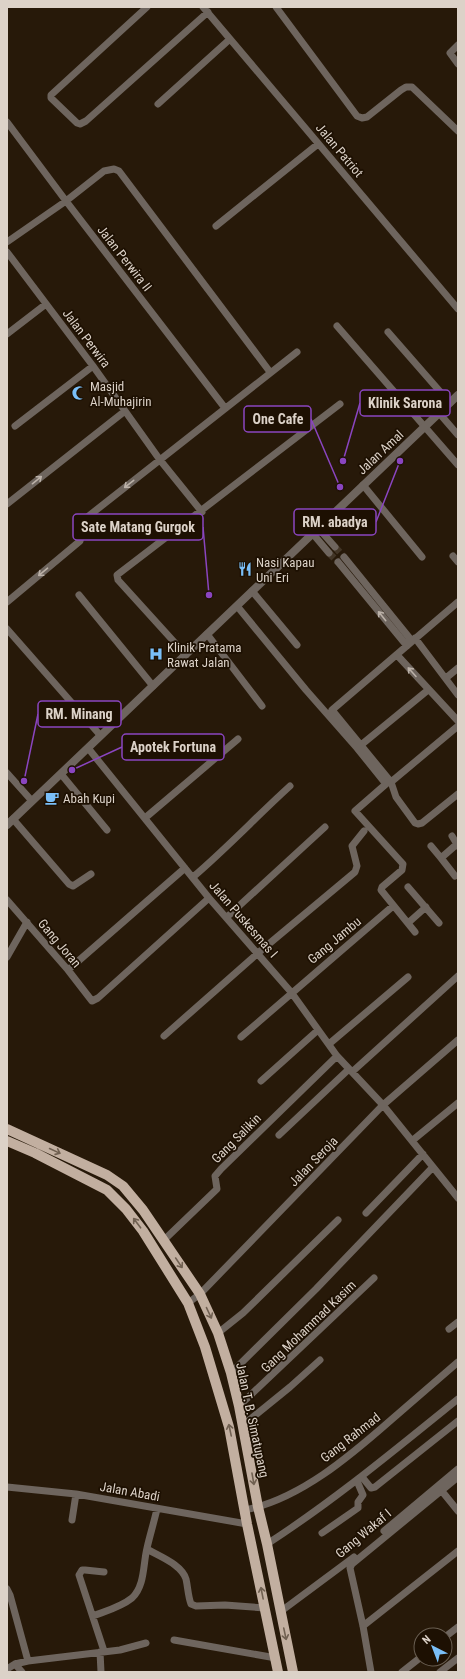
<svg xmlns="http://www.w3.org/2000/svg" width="465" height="1679" font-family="'Roboto Condensed',sans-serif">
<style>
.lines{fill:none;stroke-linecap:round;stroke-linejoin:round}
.minor-tunnel{stroke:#423526;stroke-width:7;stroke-dasharray:7 3.5;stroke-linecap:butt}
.minor{stroke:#6e655e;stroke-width:7}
.tertiary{stroke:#6e655e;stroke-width:8}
.primary{stroke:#c2afa0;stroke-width:10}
.oneway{stroke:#bbb1a8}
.oneway2{stroke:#706051}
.labels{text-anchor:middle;stroke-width:3.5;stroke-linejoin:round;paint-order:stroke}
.street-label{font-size:13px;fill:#dcd2c8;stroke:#1d1002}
.poi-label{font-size:13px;fill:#dcd2c8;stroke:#1d1002;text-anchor:start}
.leader{fill:none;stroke:#8a45c0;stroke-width:1.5}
.callout-dot{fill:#8a45c0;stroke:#1d1002;stroke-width:1.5}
.callout{fill:#1d1002;stroke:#8a45c0;stroke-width:1.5}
.callout-label{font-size:14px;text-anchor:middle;font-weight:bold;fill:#dcd2c8}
</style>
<rect width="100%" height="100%" fill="#271909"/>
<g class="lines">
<path class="minor-tunnel" d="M335 547 344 557
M329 553 338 562"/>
<path class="minor" d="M147 7 51 95V98L77 123 80 124 86 121 208 12
M203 7 458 309
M276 7 357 116 362 118 367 117 401 90 406 87H412L458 131
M458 45 450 53 458 64
M158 104 230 39
M7 122 66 201 225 408
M216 226 318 144
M7 242 66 201 104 171 114 169 119 171 270 372
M7 252 93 366 160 460 202 512
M337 326 458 465
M388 332 450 403
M7 334 46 304
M439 413 458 435
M15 426 93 366
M363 485 422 557
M7 504 125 411
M319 529 335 547
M313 534 329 553
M453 556 458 562
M344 557 412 641
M338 562 407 646
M252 591 297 645
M79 595 153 686
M7 602 80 541 81 536 78 527 81 522 297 352
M458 602 332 710 391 782 396 797 415 823 418 824 422 823 458 794
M237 606 306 690 357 748 386 784 355 811 403 864 402 870 382 887 381 890 415 932
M7 629 100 735
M207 634 262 706
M415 638 458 695
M186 655 118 580 117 575 340 404
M397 655 458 721
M446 678 458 668
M361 745 428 690
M88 748 209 898 291 992 337 1056 383 1105 458 1198
M7 773 32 801
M61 774 107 830
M391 782 458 726
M145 818 238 739
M13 819 69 884 73 886 91 874
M452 836 458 846
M431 846 441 858 457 844
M441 858 455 876
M193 877C227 848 257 816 290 786
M408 887 439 923
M7 900 68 970 92 1001 98 998 209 898
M227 917 325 827
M408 923 426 907
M7 957 27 922
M68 970 185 868
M164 1036 258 953 355 872 357 866 352 846 364 831
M241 1037 393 906
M329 1044 408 977
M352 1072 458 976
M261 1081 318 1030
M279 1135 349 1069
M413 1140 458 1103
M366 1213 423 1154
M164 1240 217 1189 215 1176 221 1169 337 1056
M188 1303 200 1294 383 1105 458 1040
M449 1329 458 1322
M218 1333 243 1313 338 1220
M231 1373 316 1289 433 1167
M239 1406 374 1278
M242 1426 290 1387 320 1360
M362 1477 371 1488 375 1487 458 1421
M7 1487 76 1494 247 1524
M441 1490 458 1511
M245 1510C300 1499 350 1456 391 1420 413 1401 436 1381 458 1362
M72 1520 76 1494
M384 1531 458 1469
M322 1533 358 1508V1502L363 1495 357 1481
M267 1544C335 1500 396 1449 458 1399
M147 1549C160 1557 181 1564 186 1579 188 1588 188 1596 191 1604L196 1606 225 1605 265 1608
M104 1572 85 1570H82L79 1575 104 1651
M7 1589 10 1595 28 1661
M280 1612 354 1557
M93 1616C106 1611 121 1607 132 1598 145 1586 143 1564 147 1548 150 1535 154 1522 157 1509
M363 1626 458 1551
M445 1637 458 1627
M174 1640 276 1658
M100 1652 101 1672
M15 1664 22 1672
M7 1669 15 1664 28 1661 120 1650 146 1643
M371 1672 363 1626 350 1568 352 1564 458 1477
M402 1672 421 1657
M440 1672 458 1658"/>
<path class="tertiary" d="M7 825 458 395"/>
<path class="primary" d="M7 1129 107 1175 123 1186 143 1210 200 1294 218 1333 231 1373 239 1406 258 1507 267 1544 293 1672
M7 1141 35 1153 107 1190 126 1209 143 1231 188 1303 205 1347 229 1427 247 1524 278 1672"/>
</g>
<defs><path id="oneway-shaft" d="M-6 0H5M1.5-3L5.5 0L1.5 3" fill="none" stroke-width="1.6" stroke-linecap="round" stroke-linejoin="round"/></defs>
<g class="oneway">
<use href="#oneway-shaft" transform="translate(37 480) rotate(-39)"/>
<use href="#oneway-shaft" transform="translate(129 484) rotate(142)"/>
<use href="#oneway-shaft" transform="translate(43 572) rotate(140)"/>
<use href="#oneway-shaft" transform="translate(382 616) rotate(-129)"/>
<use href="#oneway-shaft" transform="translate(412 672) rotate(-132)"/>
</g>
<g class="oneway2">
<use href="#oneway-shaft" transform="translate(55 1151) rotate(25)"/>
<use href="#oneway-shaft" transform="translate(137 1223) rotate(-127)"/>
<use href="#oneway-shaft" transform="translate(179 1263) rotate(56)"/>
<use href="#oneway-shaft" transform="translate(209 1313) rotate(65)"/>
<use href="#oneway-shaft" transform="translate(230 1430) rotate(-102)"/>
<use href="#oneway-shaft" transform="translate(253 1479) rotate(80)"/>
<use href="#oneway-shaft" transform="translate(262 1593) rotate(-101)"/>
<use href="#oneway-shaft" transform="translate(285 1634) rotate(78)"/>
</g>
<defs>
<symbol id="mosque-bare" viewBox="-9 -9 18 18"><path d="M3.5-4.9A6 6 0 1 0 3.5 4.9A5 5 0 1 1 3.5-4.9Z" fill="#7abff8" stroke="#1d1002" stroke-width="2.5" paint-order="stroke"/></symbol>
<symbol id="restaurant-bare" viewBox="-9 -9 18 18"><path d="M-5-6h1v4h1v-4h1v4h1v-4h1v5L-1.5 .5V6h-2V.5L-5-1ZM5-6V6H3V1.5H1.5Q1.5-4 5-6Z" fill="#7abff8" stroke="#1d1002" stroke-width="2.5" paint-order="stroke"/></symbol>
<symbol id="hospital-bare" viewBox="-9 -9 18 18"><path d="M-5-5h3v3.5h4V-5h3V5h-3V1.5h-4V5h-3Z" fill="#7abff8" stroke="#1d1002" stroke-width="2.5" paint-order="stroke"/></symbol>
<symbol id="cafe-bare" viewBox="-9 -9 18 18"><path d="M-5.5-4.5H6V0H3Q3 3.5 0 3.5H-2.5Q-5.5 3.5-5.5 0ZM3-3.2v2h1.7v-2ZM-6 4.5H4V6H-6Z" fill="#7abff8" stroke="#1d1002" stroke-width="2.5" paint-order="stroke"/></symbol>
</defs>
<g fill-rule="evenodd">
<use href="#mosque-bare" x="69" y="383" width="20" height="20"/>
<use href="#restaurant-bare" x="235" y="559" width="20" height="20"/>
<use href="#hospital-bare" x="146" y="644" width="20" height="20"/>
<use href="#cafe-bare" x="42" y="788" width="20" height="20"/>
</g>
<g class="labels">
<g class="street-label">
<text transform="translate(340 150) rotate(50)" y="5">Jalan Patriot</text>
<text transform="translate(125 258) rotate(52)" y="5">Jalan Perwira II</text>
<text transform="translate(87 338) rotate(53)" y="5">Jalan Perwira</text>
<text transform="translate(380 452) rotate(-43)" y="5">Jalan Amal</text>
<text transform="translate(244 919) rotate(49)" y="5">Jalan Puskesmas I</text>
<text transform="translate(334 940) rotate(-40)" y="5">Gang Jambu</text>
<text transform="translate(60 943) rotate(50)" y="5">Gang Joran</text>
<text transform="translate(236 1138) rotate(-45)" y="5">Gang Salikin</text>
<text transform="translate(313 1161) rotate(-46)" y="5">Jalan Seroja</text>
<text transform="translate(308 1326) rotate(-44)" y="5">Gang Mohammad Kasim</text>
<text transform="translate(253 1420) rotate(78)" y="5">Jalan T. B. Simatupang</text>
<text transform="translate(350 1437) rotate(-38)" y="5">Gang Rahmad</text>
<text transform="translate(130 1491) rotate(10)" y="5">Jalan Abadi</text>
<text transform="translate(363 1533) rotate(-40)" y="5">Gang Wakaf I</text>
</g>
<g class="poi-label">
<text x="90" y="391">Masjid<tspan x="90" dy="15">Al-Muhajirin</tspan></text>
<text x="256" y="567">Nasi Kapau<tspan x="256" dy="15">Uni Eri</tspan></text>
<text x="167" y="652">Klinik Pratama<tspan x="167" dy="15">Rawat Jalan</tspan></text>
<text x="63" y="803">Abah Kupi</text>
</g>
</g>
<path class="leader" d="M343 461L360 403M340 487L311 419M400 461L376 522M209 595L203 527M24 781L38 714M72 770L122 747"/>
<g class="callout-dot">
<circle cx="343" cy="461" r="4"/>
<circle cx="340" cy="487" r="4"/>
<circle cx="400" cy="461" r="4"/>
<circle cx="209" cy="595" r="4"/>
<circle cx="24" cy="781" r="4"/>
<circle cx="72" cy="770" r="4"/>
</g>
<g class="callout">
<rect x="360" y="390" width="90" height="26" rx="4"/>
<rect x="244" y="406" width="67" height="26" rx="4"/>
<rect x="294" y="509" width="82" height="26" rx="4"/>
<rect x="73" y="514" width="130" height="26" rx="4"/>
<rect x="38" y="701" width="83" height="26" rx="4"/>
<rect x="122" y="734" width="102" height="26" rx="4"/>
</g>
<g class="callout-label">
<text x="405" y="408">Klinik Sarona</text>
<text x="278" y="424">One Cafe</text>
<text x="335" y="527">RM. abadya</text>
<text x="138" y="532">Sate Matang Gurgok</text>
<text x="79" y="719">RM. Minang</text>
<text x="173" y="752">Apotek Fortuna</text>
</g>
<rect width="465" height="1679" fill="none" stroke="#dcd2c8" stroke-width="16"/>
<g transform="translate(433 1647) rotate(318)"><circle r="19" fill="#1d1002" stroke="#695e51"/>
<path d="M0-3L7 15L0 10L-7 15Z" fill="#7abff8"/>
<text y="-6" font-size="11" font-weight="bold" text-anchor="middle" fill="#dcd2c8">N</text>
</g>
</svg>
